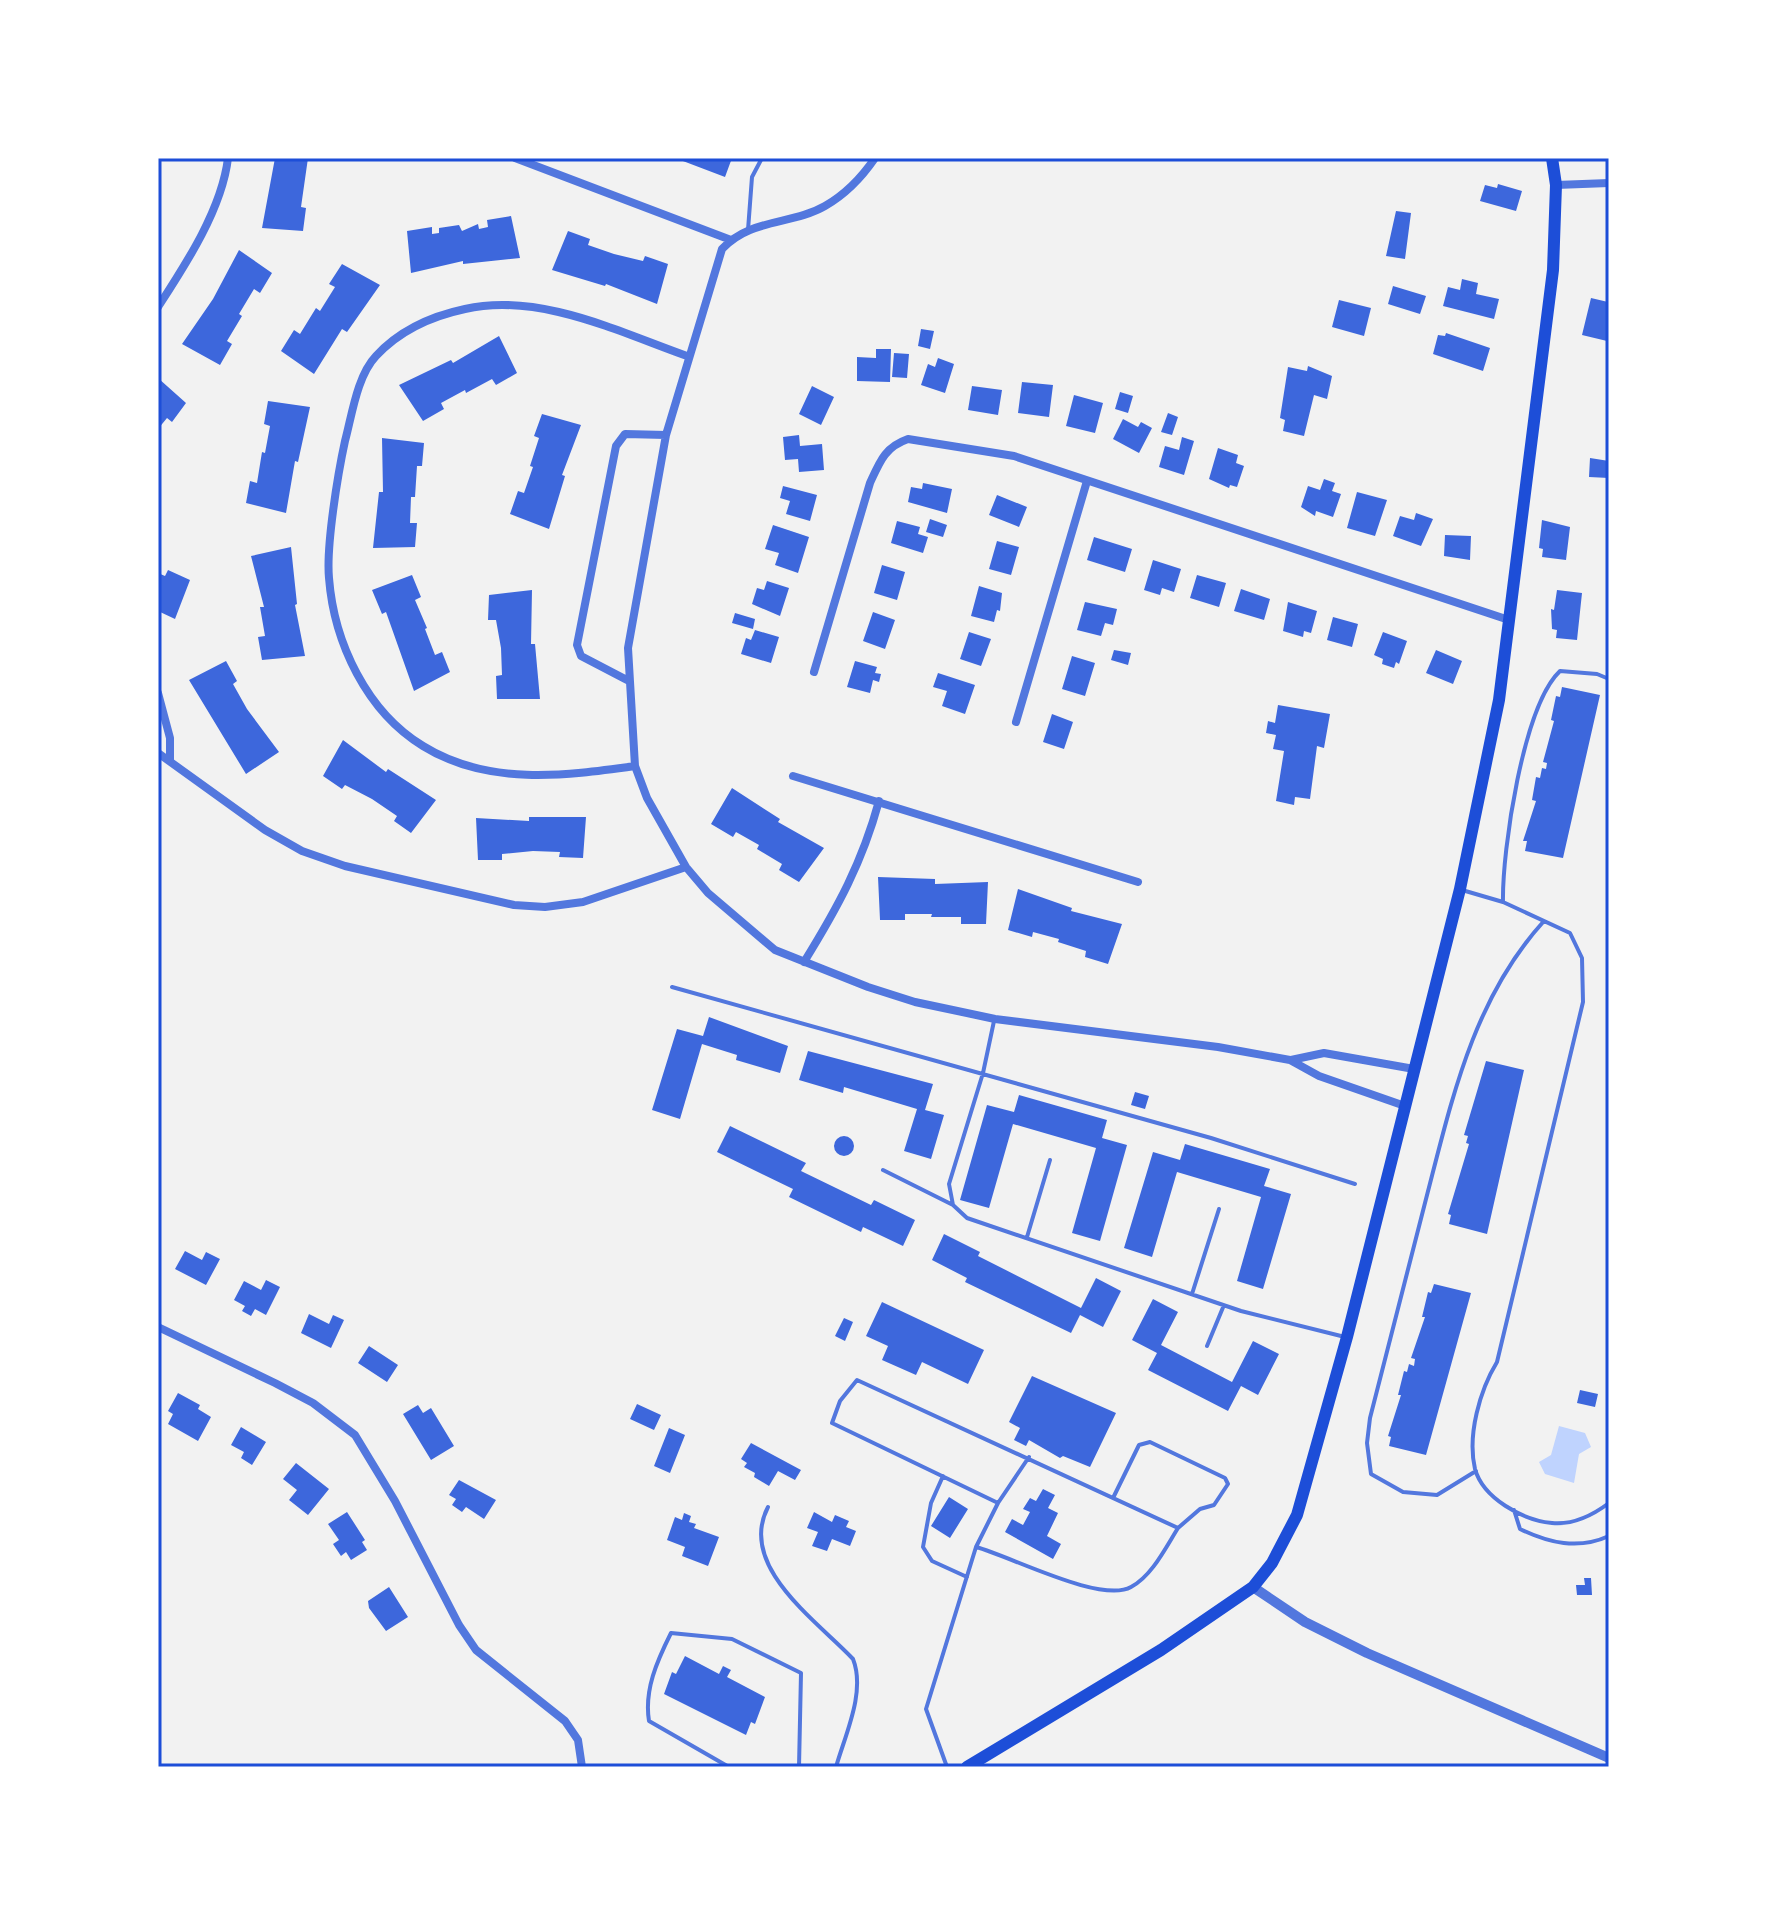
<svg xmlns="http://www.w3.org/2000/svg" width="1767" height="1925" font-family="Bitter,serif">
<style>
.water{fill:#bfd3fe}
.building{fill:#3d67dc}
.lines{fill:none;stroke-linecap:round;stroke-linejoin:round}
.service{stroke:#5277de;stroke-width:4}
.minor{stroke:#5277de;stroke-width:8}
.tertiary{stroke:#5277de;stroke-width:10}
.primary{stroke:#1d4ed8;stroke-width:12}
.neatline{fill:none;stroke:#1d4ed8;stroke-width:3}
</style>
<rect width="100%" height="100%" fill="#f2f2f2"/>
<path class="water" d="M1559 1426 1585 1433 1591 1447 1579 1454 1574 1483 1545 1474 1539 1462 1551 1455Z"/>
<path class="building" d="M275 158H308L301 207 306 208 303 231 262 228Z
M675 158H732L725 177Z
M1498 184 1522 191 1516 211 1480 201 1485 185 1497 188Z
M1396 211 1411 213 1405 259 1386 256Z
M511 216 520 258 463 264V261L411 273 407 231 432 227V234L439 233V228L459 225 462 231 478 224 479 229 488 227 487 220Z
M568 231 590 239 588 245 614 254 643 261 645 256 668 264 657 304 606 284 605 286 552 270Z
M239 250 272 273 260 293 254 289 239 314 242 316 227 341 232 344 220 365 182 344 213 299Z
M342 264 380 285 347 332 342 329 314 374 281 351 294 330 300 334 316 308 320 311 335 287 329 284Z
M1462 279 1478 283 1476 294 1499 299 1494 319 1443 306 1448 287 1460 290Z
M1393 286 1426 296 1420 314 1388 304Z
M1591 298 1608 302 1607 341 1582 335Z
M1339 300 1371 308 1364 336 1332 327Z
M921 329 934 331 930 349 918 346Z
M1446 333 1490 348 1483 371 1433 354 1438 335 1445 336Z
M499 336 517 373 496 385 492 379 466 393 465 390 441 403 444 409 423 421 399 385 451 360 453 363Z
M876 349H891L890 382 857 381V357L876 358Z
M894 353 909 354 907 378 892 377Z
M938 358 954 364 945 393 921 385 928 364 935 367Z
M1308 366 1332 376 1327 399 1314 395 1304 436 1283 431 1285 420 1280 418 1288 367 1307 371Z
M158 378 186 403 172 422 167 418 158 429Z
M1022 382 1053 385 1049 417 1018 413Z
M812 386 834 397 821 425 799 414Z
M972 386 1002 390 998 415 968 410Z
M1120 392 1133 396 1128 413 1115 409Z
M1074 395 1103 403 1095 433 1066 426Z
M268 401 310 407 298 462 295 461 286 513 246 503 250 481 257 483 262 452 265 453 270 426 264 424Z
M1168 413 1178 417 1172 435 1161 432Z
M542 414 581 425 562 475 565 476 549 529 510 514 518 491 524 493 533 467 530 466 539 438 534 436Z
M1123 419 1138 427 1141 422 1152 428 1139 453 1113 439Z
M799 435 800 446 822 444 824 470 799 472 798 459 785 460 783 437Z
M1182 437 1194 441 1184 475 1159 467 1165 446 1179 450Z
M382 438 424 443 422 466H417L415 497H411L410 523H417L415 547 373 548 379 492H383Z
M1218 448 1238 455 1236 463 1244 466 1237 487 1230 485 1229 488 1209 479Z
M1590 458 1609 461V478L1589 477Z
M1324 479 1335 483 1332 491 1341 494 1333 517 1316 511 1315 516 1301 507 1308 486 1320 490Z
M923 483 952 489 947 513 908 502 911 487 922 489Z
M783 486 817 495 810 521 786 514 790 501 780 498Z
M1357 492 1387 500 1375 536 1347 528Z
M997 495 1027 507 1019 527 989 515Z
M1416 513 1433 519 1421 546 1393 536 1400 516 1414 520Z
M930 519 947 525 943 537 926 532Z
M1542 520 1570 527 1566 560 1542 557 1543 549 1539 548Z
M897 521 920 527 918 534 928 537 923 553 891 543Z
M773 525 809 537 798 573 775 565 779 553 765 549Z
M1445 535 1471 536 1470 560 1444 556Z
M1094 537 1132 549 1125 572 1087 560Z
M997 541 1019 547 1011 575 989 569Z
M291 547 297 604 295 605 305 656 262 660 258 637 265 636 260 607H264L251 556Z
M1153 560 1181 569 1174 592 1162 588 1160 595 1144 590Z
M882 565 905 572 897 600 874 593Z
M168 570 190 580 175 619 158 611V573L165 576Z
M412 575 421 597 415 600 427 628 425 629 435 655 442 652 450 672 414 691 386 612 382 614 372 590Z
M1197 575 1226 583 1219 607 1190 598Z
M767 581 789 588 780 616 752 604 757 588 764 590Z
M979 586 1002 593 1000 611 997 610 994 622 971 616Z
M1241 589 1270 599 1264 620 1234 611Z
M532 590 531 644H535L540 699H497L496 676 502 675 501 648 496 620H488L489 595Z
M1557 590 1582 593 1577 640 1556 638 1557 630 1552 629 1551 609 1554 610Z
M1085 602 1117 609 1113 625 1105 623 1101 636 1077 630Z
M1288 602 1317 611 1311 633 1304 631 1303 637 1283 631Z
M873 612 895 620 885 649 863 641Z
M735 613 755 619 753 629 732 623Z
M1333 617 1358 624 1352 647 1327 640Z
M755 630 779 637 771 663 741 654 746 638 751 640Z
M969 632 991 639 981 666 960 659Z
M1383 632 1407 641 1399 664 1396 662 1394 668 1382 664 1383 659 1374 655Z
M1114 650 1131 653 1128 665 1111 660Z
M1436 650 1462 661 1453 684 1426 673Z
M1072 656 1095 663 1085 696 1062 689Z
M226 661 237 681 233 684 247 709 279 752 246 774 189 680Z
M855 661 877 667 875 673 881 674 879 682 873 680 870 693 847 687Z
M938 673 975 685 965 714 942 706 947 691 933 687Z
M1562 687 1600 695 1563 858 1525 851 1527 841H1523L1536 801 1532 800 1536 777 1540 778 1542 768 1546 769 1547 763 1543 762 1554 721 1551 720 1556 696 1560 697Z
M1278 705 1330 714 1324 748 1317 746 1310 799 1295 797 1294 805 1276 801 1284 751 1273 749 1276 735 1266 733 1268 721 1275 723Z
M1052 714 1073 722 1064 749 1043 742Z
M343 740 386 772 388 769 436 800 411 833 394 821 397 816 372 799 345 785 342 789 323 776Z
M732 788 780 819 778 822 824 848 799 882 779 870 782 864 757 849 759 845 736 832 733 837 711 824Z
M529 817H586L583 858 559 857 560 852 533 851 502 854V860H478L476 818 529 821Z
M878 877 935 879V884L988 882 986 924H961V917H931L932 914H905V920H880Z
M1018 889 1072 908 1071 911 1122 924 1108 964 1085 957 1086 951 1058 942 1059 939 1033 932 1032 937 1008 930Z
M709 1017 788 1046 780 1073 736 1060 737 1055 702 1044 680 1119 652 1110 677 1029 703 1036Z
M808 1051 933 1084 925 1110 944 1115 931 1159 904 1151 917 1109 844 1087 843 1093 799 1080Z
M1486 1061 1524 1070 1487 1234 1449 1224 1451 1215 1448 1214 1469 1144 1466 1143 1468 1136 1464 1135Z
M1135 1092 1149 1096 1145 1109 1131 1105Z
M1019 1095 1107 1120 1102 1138 1127 1145 1100 1241 1072 1233 1096 1148 1013 1124 989 1208 960 1200 987 1105 1014 1112Z
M730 1126 806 1163 801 1171 871 1205 874 1200 915 1220 903 1246 863 1227 861 1232 789 1197 793 1189 717 1152Z
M834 1146a10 10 0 1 1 20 0a10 10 0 1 1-20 0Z
M1185 1144 1270 1169 1264 1186 1291 1194 1263 1289 1237 1281 1261 1197 1177 1172 1152 1257 1124 1248 1153 1152 1180 1160Z
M944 1234 980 1252 978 1256 1081 1308 1096 1278 1121 1291 1103 1327 1080 1315 1071 1333 965 1282 967 1278 932 1260Z
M185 1251 202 1260 206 1252 220 1259 206 1285 175 1269Z
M266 1280 280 1287 266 1315 255 1309 251 1316 242 1311 245 1306 234 1300 244 1281 261 1290Z
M1434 1284 1471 1293 1426 1455 1389 1446 1391 1437 1388 1436 1401 1395H1398L1404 1371 1407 1372 1409 1364 1414 1366 1415 1359 1411 1358 1425 1317H1422L1428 1292 1431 1293Z
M1153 1299 1178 1312 1161 1345 1232 1382 1253 1341 1279 1354 1258 1395 1241 1386 1228 1411 1148 1370 1157 1353 1132 1340Z
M882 1302 984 1350 968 1384 922 1362 916 1375 882 1360 888 1346 866 1336Z
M309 1314 329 1324 333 1315 344 1320 331 1348 301 1333Z
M844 1318 853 1322 845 1341 835 1336Z
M369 1346 398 1365 387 1382 358 1363Z
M1032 1376 1116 1413 1090 1467 1063 1456 1060 1458 1029 1440 1026 1446 1014 1440 1020 1428 1009 1422Z
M1580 1390 1598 1394 1595 1407 1577 1403Z
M178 1393 200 1405 198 1409 211 1417 198 1441 168 1424 173 1414 168 1411Z
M637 1404 661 1415 654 1430 630 1419Z
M418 1405 423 1413 431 1408 454 1446 431 1460 403 1414Z
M241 1427 266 1442 252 1465 241 1458 244 1452 231 1445Z
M669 1428 685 1435 670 1473 654 1466Z
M751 1443 801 1470 795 1480 778 1471 769 1486 754 1477 755 1473 744 1467 747 1463 741 1459Z
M296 1463 329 1489 308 1515 289 1500 297 1490 283 1479Z
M459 1480 496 1500 484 1519 466 1507 462 1512 452 1505 456 1499 449 1495Z
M1043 1489 1055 1495 1048 1508 1058 1513 1047 1536 1061 1544 1053 1559 1005 1532 1012 1519 1023 1525 1030 1512 1023 1509 1030 1498 1036 1501Z
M949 1497 968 1509 950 1538 931 1526Z
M347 1512 365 1540 362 1542 367 1550 351 1560 346 1552 341 1556 333 1544 339 1540 328 1524Z
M814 1512 832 1522 835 1515 849 1521 846 1527 856 1531 850 1546 832 1539 827 1551 812 1546 818 1532 807 1528Z
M684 1513 691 1516 689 1522 696 1524 694 1528 719 1537 708 1566 682 1556 685 1547 667 1540 675 1517 682 1520Z
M1584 1578H1591L1592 1595H1577L1576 1585H1585Z
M389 1587 408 1617 386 1631 369 1608 368 1601Z
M685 1656 719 1674 723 1666 731 1670 727 1677 765 1697 755 1724 751 1722 746 1735 664 1694 672 1672 676 1674Z"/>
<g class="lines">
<path class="service" d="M748 230 752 177 762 158
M1609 812V837
M1462 890 1503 902 1570 933 1582 958 1583 1002 1497 1362C1480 1390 1467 1435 1475 1469 1483 1498 1522 1520 1552 1523 1572 1525 1593 1515 1609 1503
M1503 902C1502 851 1523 706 1560 671L1597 674 1609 679
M672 987 1211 1138 1355 1184
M994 1021 983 1073 949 1184 953 1205 967 1218 1241 1311 1345 1337
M883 1170 953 1205
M1027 1237 1050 1160
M1192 1294 1219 1209
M1207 1346 1224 1305
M1476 1471 1437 1495 1403 1492 1371 1474 1367 1443 1370 1418C1389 1345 1408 1272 1426 1199 1452 1099 1473 999 1544 921
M943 1476 931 1503 923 1547 932 1561 967 1577
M1114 1496 1139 1445 1150 1442 1225 1478 1228 1484 1214 1505 1200 1509 1178 1528
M768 1507C737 1566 817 1621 853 1659 866 1692 845 1735 836 1767
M1514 1510 1520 1529C1549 1543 1578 1550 1609 1536
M976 1547C1010 1556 1101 1604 1131 1587 1152 1576 1166 1547 1178 1528L857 1380 840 1401 832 1423 998 1503
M729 1767 649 1721C644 1690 657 1661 671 1633L732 1639 801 1673 799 1767
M947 1767 926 1709 976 1547 998 1503 1029 1457"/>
<path class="minor" d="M515 158 731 240
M875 158C862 177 846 194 825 206 792 225 751 218 722 249L666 435 628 648 635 766 647 798 686 867 708 893 775 950 868 987 915 1002 995 1019 1218 1047 1290 1060 1319 1076 1405 1106
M1556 185 1609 183
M158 307C186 264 222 209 228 158
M814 672 870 483C880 461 885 447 908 439L1014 456 1509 620
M627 680 581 656 577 645 616 446 625 434 666 435
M158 693 170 738V761
M1016 722 1087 481
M158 753 265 830 302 851 345 866 514 905 545 907 583 902 686 867
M635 766C565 776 487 786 423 746 367 712 334 643 329 578 326 546 338 473 345 441 352 415 357 376 376 356 400 330 432 316 465 309 539 292 619 332 687 356
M793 776 1138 882
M804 962C838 907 862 863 879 801
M1291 1060 1324 1053 1414 1069
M158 1327 275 1383 313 1403 355 1435 395 1501 459 1625 476 1650 565 1721 578 1740 582 1767"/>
<path class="tertiary" d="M1253 1587 1305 1622 1367 1653 1609 1758"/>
<path class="primary" d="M967 1767 1161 1650 1253 1587 1272 1563 1297 1515 1347 1337 1460 889 1499 700 1553 270 1556 185 1552 158"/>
</g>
<rect width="1767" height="1925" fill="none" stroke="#ffffff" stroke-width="320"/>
<rect x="160" y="160" width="1447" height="1605" class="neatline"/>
</svg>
